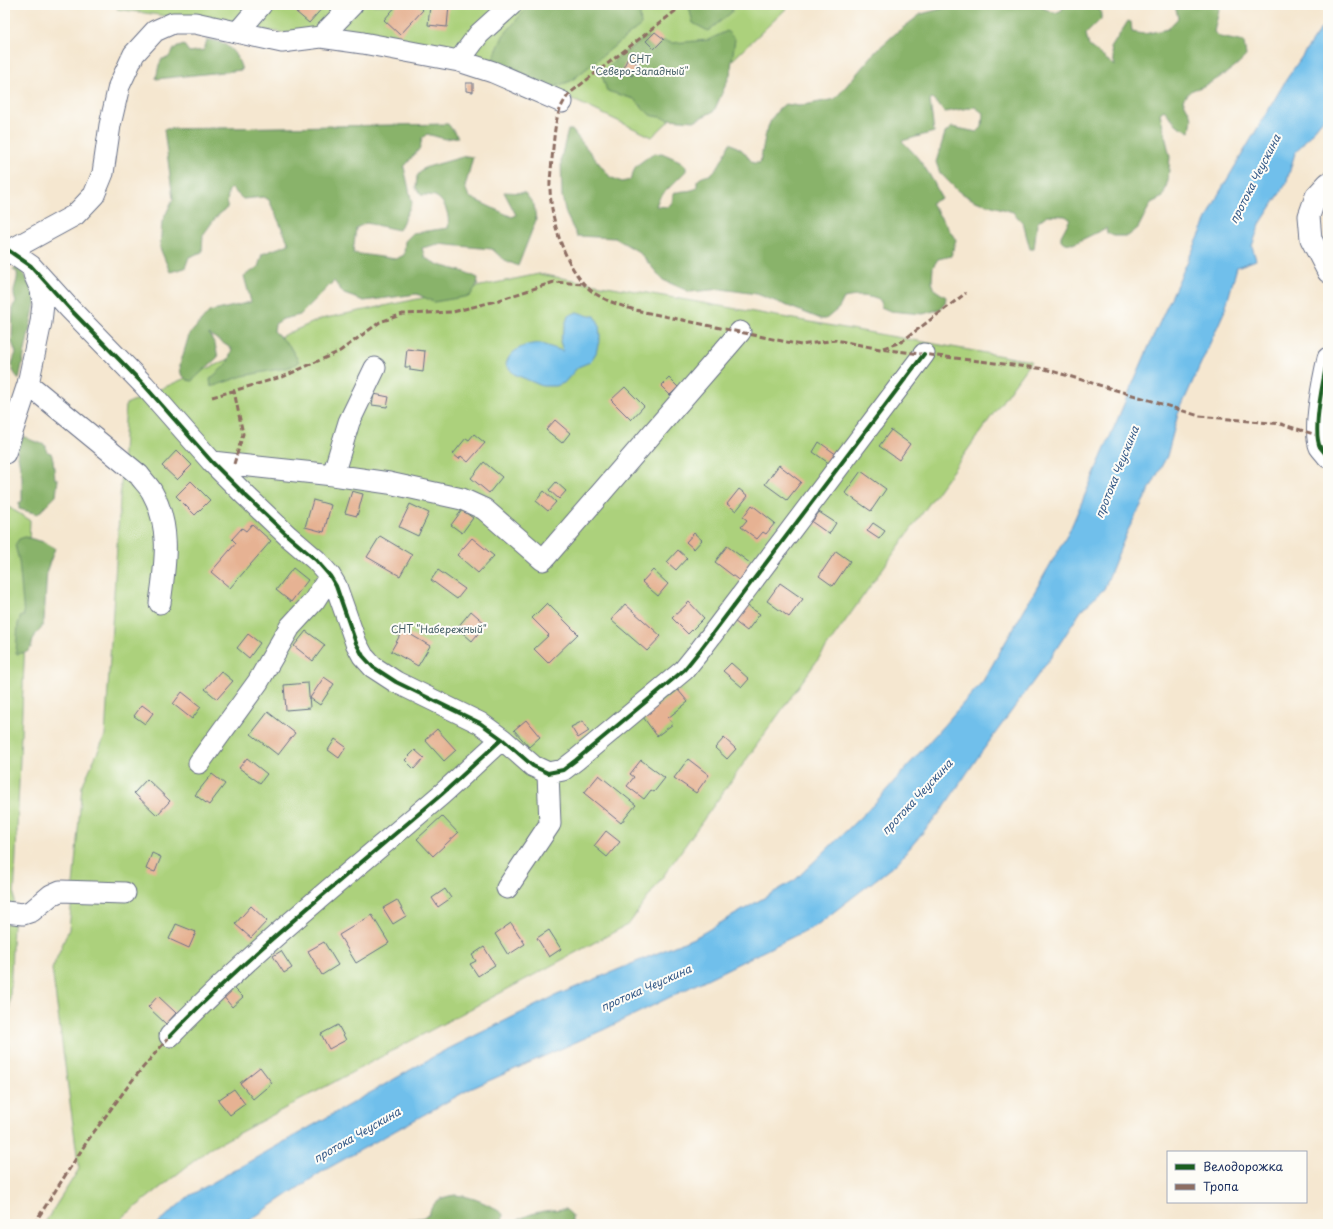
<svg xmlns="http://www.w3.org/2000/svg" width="1333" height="1229" font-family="'Playpen Sans',sans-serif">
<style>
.green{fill:#acd17b;stroke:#64806c}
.forest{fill:#89b36b;stroke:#527164}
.water{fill:#70bfeb;stroke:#4677a4}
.building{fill:#e6b293}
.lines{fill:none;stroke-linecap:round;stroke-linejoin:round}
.minor-casing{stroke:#676f86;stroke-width:23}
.minor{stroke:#fff;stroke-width:21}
.quiet{stroke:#8d6e63;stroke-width:3;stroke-dasharray:6 3;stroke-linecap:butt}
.cycleway-casing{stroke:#fdfcf7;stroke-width:6}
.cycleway{stroke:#1b5e20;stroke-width:4}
.labels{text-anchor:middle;stroke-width:4;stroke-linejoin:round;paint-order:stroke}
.park-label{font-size:10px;fill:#466067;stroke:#fdfcf7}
.water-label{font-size:11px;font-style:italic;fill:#355a88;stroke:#fdfcf7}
</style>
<rect width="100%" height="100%" fill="#fdfcf7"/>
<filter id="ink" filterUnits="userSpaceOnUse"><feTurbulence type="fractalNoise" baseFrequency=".025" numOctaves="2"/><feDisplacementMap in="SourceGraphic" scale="8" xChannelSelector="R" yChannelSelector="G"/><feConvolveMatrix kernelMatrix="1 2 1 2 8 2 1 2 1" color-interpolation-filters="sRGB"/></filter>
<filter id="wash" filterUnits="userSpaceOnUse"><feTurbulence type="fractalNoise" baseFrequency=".012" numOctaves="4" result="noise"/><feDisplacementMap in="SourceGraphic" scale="16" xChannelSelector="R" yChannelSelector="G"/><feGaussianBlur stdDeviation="0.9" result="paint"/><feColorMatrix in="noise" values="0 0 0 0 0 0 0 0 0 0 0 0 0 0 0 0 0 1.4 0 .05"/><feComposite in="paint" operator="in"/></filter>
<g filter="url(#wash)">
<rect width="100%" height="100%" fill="#f5e7d0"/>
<path class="green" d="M118 5H790L652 137 495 63 117 9Z
M539 274 1031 361 629 924 209 1149 123 1217 116 1224H44L79 1169 52 969 69 929 82 786 105 736 126 404 321 319Z
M5 505 30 520 5 1117Z"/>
<path class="forest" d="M529 5 555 8 560 5H639L641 25 571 81 555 87 489 68 503 36Z
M692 5H732V12L708 31 693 23 689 7Z
M947 5H987L994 8 1036 5 1055 13 1062 10 1063 5H1096L1101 12V19L1086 34 1089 46 1115 66 1111 48 1128 21 1131 22 1132 32 1144 34 1168 29 1178 18 1175 5H1220L1214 32 1220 37 1244 42 1246 56C1235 68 1220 78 1206 85 1194 91 1191 87 1183 100L1192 118 1190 132 1177 125 1164 110 1160 113 1170 157 1168 180 1163 197 1151 203 1138 228 1128 236H1114L1107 233 1106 228 1073 244 1066 243 1061 241V236L1070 219 1065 216 1047 215 1037 223 1034 249H1030L1023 223 1013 212 975 201 958 191 940 173 936 162 945 133 952 127 977 132 982 127 983 113 975 107 945 112 932 98 930 101 934 132 902 141C919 157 933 177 941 198L931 203 956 240 951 256 938 259 933 267 932 282 935 290 946 297 945 303 941 309 923 314 890 311 881 307V301C869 295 857 295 844 298L839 308 826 319H821L757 294 721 289 690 292 663 280 639 252 615 238 577 236 566 214 562 196 561 158 568 130H572L610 177 622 182 630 180 636 166 652 154 662 153 680 161 686 166V171L659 198 656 206 667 207 672 203 673 194C682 189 687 193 697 188V181C703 175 706 177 711 174 720 167 725 153 730 143L742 150 753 163H760C765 140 765 119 785 104L799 106 835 99 877 50 896 33 921 14 945 8Z
M727 31 735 39 730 75 714 111 694 121 668 119 650 115 634 99 607 91 602 75 617 58 646 37 672 43 708 40Z
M207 40C226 40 237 52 242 70L156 79 159 65 162 59 168 58 175 48 184 45 189 52 204 50Z
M448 124 458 137 445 139 427 134 422 138 420 148 404 167 412 203 399 230 366 223 356 228 353 253 396 259 404 255 405 241 413 233 448 228C450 217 446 201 435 196 431 195 425 195 421 195L416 188 417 176 424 168 466 156 473 157 465 187 469 197 512 217 516 215 504 192 525 193 534 205 536 220 518 266 503 259 492 249 438 244 422 248 425 258 439 265 465 272 478 278 477 285 470 296 434 302 417 294 364 301 344 294 334 281 300 315 283 319 275 324 274 331 289 345 299 362 290 367 243 376 211 387 210 379 227 364 232 349 209 334 215 344 218 357 192 381 187 380 181 374 180 365 189 335 209 312 251 302 244 276 258 267 262 254 289 244 269 200 264 197 243 199 231 188 228 192 227 208 216 217 203 235 202 252 189 257 185 268 170 272 160 248 162 222 173 199 164 129Z
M14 268 22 269 36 299 19 379C10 369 11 364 16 353L12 342 13 306 16 302C10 288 19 284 17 272L13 270Z
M23 437H26C32 442 40 442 46 446V450L48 452 51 453 53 459 55 479H58L56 496 38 514 19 509V503L22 501V477L17 451Z
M25 537 44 542 55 548 54 551 47 570 44 620 41 629 36 634 33 640 31 648 27 652 17 654 16 652 18 624 21 616H24L19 561 15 545 19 539Z
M455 1195C472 1196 489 1204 503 1214L502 1224H401L407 1219 421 1218 429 1215C432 1201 441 1197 455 1195Z
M565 1209 572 1215V1224H513C527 1212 547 1210 565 1209Z"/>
<path class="water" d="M1328 18V113L1295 153 1286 184 1260 224 1252 246 1256 260 1237 267 1225 310 1178 414 1167 456 1127 532 1104 589 1081 611 1049 660 978 757 941 811 897 863 817 925 603 1030 468 1090 323 1171 244 1224H157L189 1196 440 1053 557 995 696 937 795 880 874 804 983 681 1069 532 1152 339 1218 195 1286 80Z
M577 312 589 316H595L599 324 600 337 596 353 590 362 578 367 564 383 556 386H542L514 374 506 365C508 351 527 342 541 344 548 346 556 349 563 351L560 341 568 316Z"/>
<g id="blocks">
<path class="building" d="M301 5H325L309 23 296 12Z
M397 5H418L423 10 400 35 384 20Z
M430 5H449L447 27 428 25Z
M655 32 664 39 654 49 646 41Z
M628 58 638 64 632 76 622 70Z
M466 83H473V92L466 91Z
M407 349 425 351 423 372 410 370V367H405Z
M669 378 678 387 670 395 661 386Z
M625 387 644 406 631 420 611 400Z
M374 394 389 397 387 407 372 405Z
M555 420 570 433 562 443 546 430Z
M891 430 910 444 899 460 879 446Z
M474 434 485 443 468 462 461 456 459 459 453 454 466 438 469 440Z
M819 442 837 455 830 464 813 452Z
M177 450 192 465 177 480 162 466Z
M484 462 502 477 489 493 471 478Z
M779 465 801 482 787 500 765 484Z
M861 471 886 489 871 511 845 493Z
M191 481 210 500 195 515 176 496Z
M556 482 566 491 559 499 549 490Z
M739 489 748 496 736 511 727 504Z
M352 491 363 494 357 516 345 513Z
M544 491 556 502 548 511 536 501Z
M313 500 331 505 324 532 305 527Z
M410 504 429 513 418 536 399 527Z
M752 505 775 523 766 534 763 532 757 539 741 527 747 520 743 517Z
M462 510 473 518 462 533 451 525Z
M819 512 836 523 829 534 812 522Z
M873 523 885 531 879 539 867 531Z
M252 524 271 541 230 588 211 572 236 543 232 539 242 528 246 531Z
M694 533 702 540 694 549 686 542Z
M380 536 412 555 400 576 367 557Z
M472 538 494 556 478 573 457 555Z
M727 546 754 566 741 582 715 562Z
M678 550 687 558 676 570 667 562Z
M836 551 850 561 833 586 819 576Z
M293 568 308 580 291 602 276 590Z
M438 570 465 589 457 599 431 580Z
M653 570 668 584 658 596 642 582Z
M780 583 803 599 789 617 767 601Z
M689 602 704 618 688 634 672 618Z
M547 603 578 634 548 663 534 649 549 635 532 618Z
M625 604 661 636 647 651 611 620Z
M746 605 760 614 747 631 734 621Z
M471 611 486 624 472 641 457 628Z
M403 630 430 646 418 666 391 651Z
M306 631 325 645 313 661 294 646Z
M248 634 260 643 249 658 237 648Z
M731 663 749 679 742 687 723 671Z
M221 671 233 681 217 699 205 689Z
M324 677 334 684 320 705 310 698Z
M308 683 310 708 286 710 284 685Z
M678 690 688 702 668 718 673 724 657 736 643 717Z
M182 692 201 707 192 719 173 704Z
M142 705 153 713 145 724 134 716Z
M268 712 295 733 278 755 251 734Z
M526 720 540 737 529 747 514 730Z
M583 721 589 731 578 738 571 727Z
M437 729 456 750 444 761 425 740Z
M724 738 736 749 727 759 715 748Z
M335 739 346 747 339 758 328 750Z
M415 750 424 758 414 769 405 760Z
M247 758 267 774 260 783 239 768Z
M688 759 709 775 696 793 674 778Z
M641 760 665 778 654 792 651 790 644 799 627 786 634 777 630 774Z
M212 774 225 784 209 805 195 795Z
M599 775 636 805 621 823 584 793Z
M147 779 170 801 157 815 134 793Z
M442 816 458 833 433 856 417 839Z
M606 831 620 842 607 857 594 846Z
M152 853 161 857 155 872 146 869Z
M445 889 451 898 438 907 432 898Z
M397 900 406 916 393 924 383 908Z
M251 906 267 921 251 938 235 924Z
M372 915 389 943 356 963 339 935Z
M511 923 525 944 508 955 495 934Z
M176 924 196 932 189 948 169 939Z
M549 930 561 949 549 957 537 938Z
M324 942 338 965 322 975 308 951Z
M484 947 495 965 478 976 470 964 476 961 472 955Z
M281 951 292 968 284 973 273 956Z
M233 987 243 997 232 1007 223 996Z
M158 996 176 1013 166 1024 148 1007Z
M338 1025 346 1040 329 1049 321 1034Z
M260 1067 272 1083 253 1099 240 1083Z
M234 1089 245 1104 230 1115 218 1100Z"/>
</g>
</g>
<g filter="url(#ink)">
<use href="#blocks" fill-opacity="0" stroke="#676f86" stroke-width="1"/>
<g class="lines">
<defs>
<path id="minor" d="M238 32 261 5
M321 37 352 5
M459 61 479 34 511 5
M1328 183 1316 196 1309 216 1311 239 1328 272
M5 248 31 266 70 309 144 385 212 462 246 496 288 536 316 560 330 576 336 586 356 643 363 656 373 667 396 682 480 723 502 739 533 766 548 773 563 770 576 760 684 670 701 649 924 354
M9 251 75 215 94 195 103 173 110 125 119 86 134 54 155 31 173 23H195L282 42 321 37 363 43 459 61 493 72 562 102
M1328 358C1324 376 1312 431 1320 447 1322 450 1326 454 1328 457
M28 384 139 475C143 481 149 486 152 492 172 528 165 565 160 603
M5 453 28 384 41 322 43 304 41 290 34 274
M212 462 333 475 389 483 462 499 484 509 543 560 740 332
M333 475 349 422 375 368
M199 763 258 682 290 627 314 601 330 576
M507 888 550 824 548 773
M5 912 23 914 32 911 51 895 60 891 125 893
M170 1036C254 949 350 873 442 794 462 776 482 757 502 739"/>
</defs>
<use href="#minor" class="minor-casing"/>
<use href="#minor" class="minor"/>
<path class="quiet" d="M683 5 570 93C556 110 555 126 553 148 552 159 551 170 550 181 549 214 562 259 584 284 598 299 616 304 635 310L801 345 836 340 880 349 1045 369 1146 399 1199 416 1281 424 1317 435
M883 348 901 342 966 293
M212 397 285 376 340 351 380 322 403 314 453 312 496 301 554 282 584 284
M234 464 243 434 234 391
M34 1224 88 1140 134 1078 170 1036"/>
<defs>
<path id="cycleway" d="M5 248 31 266 70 309 144 385 212 462 246 496 288 536 316 560 330 576 336 586 356 643 363 656 373 667 396 682 480 723 502 739 533 766 548 773 563 770 576 760 684 670 701 649 924 354
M1328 358C1324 376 1312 431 1320 447 1322 450 1326 454 1328 457
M170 1036C254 949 350 873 442 794 462 776 482 757 502 739"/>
</defs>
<use href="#cycleway" class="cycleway-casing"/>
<use href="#cycleway" class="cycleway"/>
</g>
</g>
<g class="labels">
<g class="park-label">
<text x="640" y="63">СНТ<tspan x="640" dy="12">"Северо-Западный"</tspan></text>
<text x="439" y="633">СНТ "Набережный"</text>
</g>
<g class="water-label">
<text transform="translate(1255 179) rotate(-63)" y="4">протока Чеускина</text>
<text transform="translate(1117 472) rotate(-68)" y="4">протока Чеускина</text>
<text transform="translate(917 797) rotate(-47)" y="4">протока Чеускина</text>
<text transform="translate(646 988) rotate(-24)" y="4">протока Чеускина</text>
<text transform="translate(357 1135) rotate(-30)" y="4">протока Чеускина</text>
</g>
</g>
<rect width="1333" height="1229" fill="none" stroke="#fdfcf7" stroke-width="20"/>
<rect x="1167" y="1151" width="140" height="52" fill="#fdfcf7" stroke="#a3aaba"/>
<rect x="1175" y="1164" width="20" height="6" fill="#1b5e20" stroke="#a3aaba"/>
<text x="1203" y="1171" font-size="12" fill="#1b2f5e">Велодорожка</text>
<rect x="1175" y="1184" width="20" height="6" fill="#8d6e63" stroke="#a3aaba"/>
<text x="1203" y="1191" font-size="12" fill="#1b2f5e">Тропа</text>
</svg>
